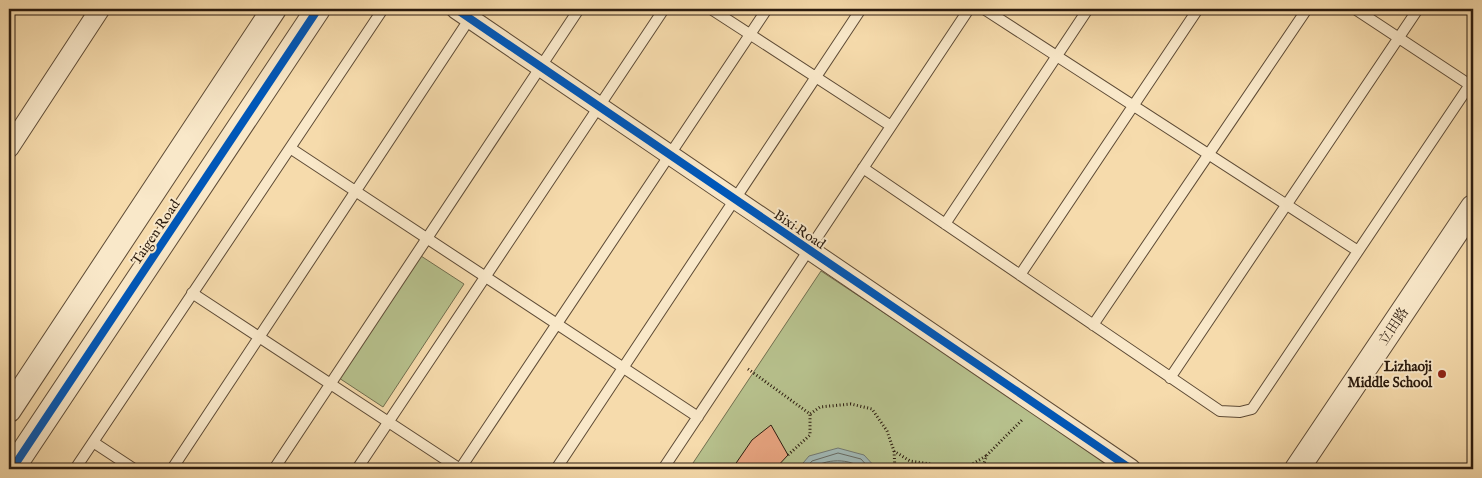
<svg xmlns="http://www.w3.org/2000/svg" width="1482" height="478" font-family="'IM FELL English','Noto Serif SC',serif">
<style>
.green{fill:#b7c18d;stroke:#716e4e}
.water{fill:#a1b8b5;stroke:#727972}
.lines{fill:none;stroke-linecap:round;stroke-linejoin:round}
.shore{stroke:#666a62;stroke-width:1}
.building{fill:#e8a480;stroke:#2b1b0e}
.service-casing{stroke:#5e4b36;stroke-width:12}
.minor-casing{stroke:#5e4b36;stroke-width:21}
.tertiary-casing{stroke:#5e4b36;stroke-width:26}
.path{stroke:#2b1b0e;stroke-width:3;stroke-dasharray:1 2.5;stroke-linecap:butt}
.service{stroke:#f9e8c9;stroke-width:10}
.minor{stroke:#f9e8c9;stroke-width:19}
.tertiary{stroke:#f9e8c9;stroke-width:24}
.cycleway-casing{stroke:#f9e8c9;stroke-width:11}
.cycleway{stroke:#0057b8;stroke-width:8}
.poi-dot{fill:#8f2418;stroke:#f9e8c9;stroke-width:2}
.labels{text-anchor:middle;stroke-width:4;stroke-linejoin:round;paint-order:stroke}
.street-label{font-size:14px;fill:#2b1b0e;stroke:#f9e8c9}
.poi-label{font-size:14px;font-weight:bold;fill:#2b1b0e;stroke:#f9e8c9;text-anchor:end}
</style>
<rect width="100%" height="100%" fill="#f6dbac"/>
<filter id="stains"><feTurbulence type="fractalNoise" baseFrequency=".004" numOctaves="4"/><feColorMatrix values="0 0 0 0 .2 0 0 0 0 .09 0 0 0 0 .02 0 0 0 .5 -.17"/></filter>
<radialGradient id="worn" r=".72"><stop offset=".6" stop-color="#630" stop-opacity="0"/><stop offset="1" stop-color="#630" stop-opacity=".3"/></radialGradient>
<path class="green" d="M421 256 464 284 383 407 339 378Z
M821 271 1120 469H689Z"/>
<path class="water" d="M838 448 864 455 877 469H798L809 456Z"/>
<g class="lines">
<path class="shore" d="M805 469 812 461 838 453 861 459 870 469
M813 469C823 458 852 458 862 469"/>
</g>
<path class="building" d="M771 425 788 455 775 469H732L752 440Z"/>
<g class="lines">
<defs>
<path id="service" d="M711 9 891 126
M984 9 1358 251
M1355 9 1470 85
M290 148 698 417
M863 168 1220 411 1240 412 1252 409 1473 80
M945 224 1088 9
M1020 275 1198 9
M192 293 460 469
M1093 325 1307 9
M1170 378 1418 9
M93 442 134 469
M75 469 383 9
M172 469 476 9
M274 469 579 9
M357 469 664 9
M460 469 767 9
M556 469 861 9
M663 469 969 9"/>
<path id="minor" d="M456 9 1131 469
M9 148 100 9"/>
<path id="tertiary" d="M9 410 274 9
M12 469 318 9
M1297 469 1473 207"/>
</defs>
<use href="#service" class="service-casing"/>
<use href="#minor" class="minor-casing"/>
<use href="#tertiary" class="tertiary-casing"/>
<path class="path" d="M748 369 810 414 820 407 851 404 872 409 887 431 894 451 910 461 931 464 942 469
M894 451 895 469
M788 455 810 435V414
M964 469 986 456
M982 469 987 455 1022 420"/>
<use href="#service" class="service"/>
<use href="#minor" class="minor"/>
<use href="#tertiary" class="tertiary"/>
<defs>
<path id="cycleway" d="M456 9 1131 469
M12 469 318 9"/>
</defs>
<use href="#cycleway" class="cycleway-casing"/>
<use href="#cycleway" class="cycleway"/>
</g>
<circle class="poi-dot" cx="1442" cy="374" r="5"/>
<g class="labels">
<g class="street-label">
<text transform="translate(800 229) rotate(34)" y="5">Bixi Road</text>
<text transform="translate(155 232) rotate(-56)" y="5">Taigen Road</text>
<text transform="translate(1393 326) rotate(-56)" y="5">立田路</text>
</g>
<g class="poi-label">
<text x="1432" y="371">Lizhaoji<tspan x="1432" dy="16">Middle School</tspan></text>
</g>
</g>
<rect width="1482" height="478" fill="none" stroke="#f6dbac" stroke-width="30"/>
<rect x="10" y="10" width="1462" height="458" fill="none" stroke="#2b1b0e" stroke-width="2.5"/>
<rect x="15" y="15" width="1452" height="448" fill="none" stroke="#2b1b0e"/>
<rect width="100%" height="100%" filter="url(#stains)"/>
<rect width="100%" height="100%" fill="url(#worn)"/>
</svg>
